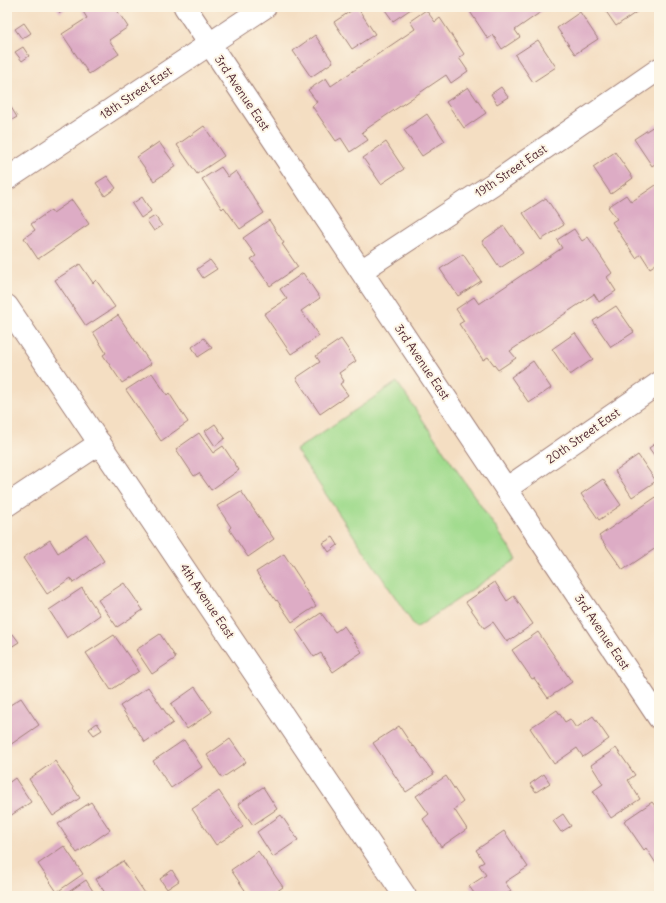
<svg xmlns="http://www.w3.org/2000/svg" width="666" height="903" font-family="Delius,sans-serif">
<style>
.green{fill:#a1db8e;stroke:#767d5c}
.building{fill:#ddacc5}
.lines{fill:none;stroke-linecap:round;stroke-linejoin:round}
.minor-casing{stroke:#9f7e76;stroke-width:24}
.minor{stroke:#fff;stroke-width:22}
.labels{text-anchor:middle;stroke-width:4;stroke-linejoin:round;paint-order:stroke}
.street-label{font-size:12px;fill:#4a1f2b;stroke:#fcf5e5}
</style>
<rect width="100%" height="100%" fill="#fcf5e5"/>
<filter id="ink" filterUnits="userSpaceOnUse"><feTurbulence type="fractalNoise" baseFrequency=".025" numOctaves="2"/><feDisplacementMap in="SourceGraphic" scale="8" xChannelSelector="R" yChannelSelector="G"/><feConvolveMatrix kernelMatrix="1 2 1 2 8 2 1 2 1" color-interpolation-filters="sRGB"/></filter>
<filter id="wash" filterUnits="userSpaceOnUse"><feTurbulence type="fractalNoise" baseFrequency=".012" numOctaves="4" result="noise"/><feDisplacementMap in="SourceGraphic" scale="16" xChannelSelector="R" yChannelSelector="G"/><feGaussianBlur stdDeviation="0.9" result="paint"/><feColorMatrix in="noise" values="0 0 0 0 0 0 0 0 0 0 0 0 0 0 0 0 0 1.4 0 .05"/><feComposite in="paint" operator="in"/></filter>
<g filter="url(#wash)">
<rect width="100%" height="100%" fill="#f4dec2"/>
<path class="green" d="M397 382 517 559 416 628 296 450Z"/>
<g id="blocks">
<path class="building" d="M56 7H68L60 13Z
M87 7H115L128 27 109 40 119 54 89 74 62 34 87 18 82 10Z
M357 7 375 34 352 49 334 22Z
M383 7H414L393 21Z
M467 7H548L515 30 520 37 502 49 493 35 488 39Z
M603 7H635L638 11 616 26Z
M426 10 435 22 440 18 464 54 459 58 468 71 451 83 446 75 362 132 368 140 350 152 341 138 336 141 312 106 317 102 308 90 326 78 331 86 415 29 410 21Z
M580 12 598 39 575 54 557 28Z
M24 23 31 33 22 39 15 29Z
M315 35 333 62 311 77 293 51Z
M538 40 556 67 533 82 515 55Z
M23 47 29 56 22 61 15 52Z
M468 87 486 113 464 128 446 102Z
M501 87 508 97 497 104 491 94Z
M7 101 17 117 7 123Z
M427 114 445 141 422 156 404 130Z
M657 124 659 127V161L652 166 634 139Z
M204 126 224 156 197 174 177 145Z
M159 142 176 166 154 181 137 157Z
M386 142 404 169 381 184 363 158Z
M615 152 633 178 611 194 593 167Z
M221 167 228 177 236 171 264 213 240 229 224 207 222 209 202 179Z
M107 176 116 188 105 196 96 183Z
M659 183V262L650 268 641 254 636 258 612 222 617 219 608 207 626 195 631 202Z
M142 197 151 211 141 218 132 204Z
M546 198 564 225 541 240 523 213Z
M72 200 89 224 38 259 24 238 35 230 31 224 51 210 53 213Z
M155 216 162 226 154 231 147 221Z
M269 220 284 243 282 244 298 267 270 286 251 259 256 256 243 238Z
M504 226 523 253 500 268 482 241Z
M574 229 582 241 588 237 612 273 607 277 616 291 599 302 594 294 510 351 516 358 498 370 488 357 483 360 459 324 464 321 456 309 474 297 479 304 562 248 557 240Z
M463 254 481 281 458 296 440 269Z
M210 260 217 269 203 278 197 269Z
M80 264 93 283 96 280 115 307 86 326 55 280Z
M303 273 320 298 301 311 319 336 291 354 264 314 287 299 280 289Z
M616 306 634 332 611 347 593 321Z
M118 315 151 364 122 383 103 355 106 353 93 332Z
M575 333 593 359 570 375 552 349Z
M204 338 212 348 198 357 192 347Z
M341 339 356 361 339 373 344 381 340 384 348 395 320 414 296 378 320 362 316 356Z
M533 361 551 388 529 403 511 377Z
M152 373 167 395 169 393 188 422 161 441 126 390Z
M215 424 225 438 215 446 205 431Z
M199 433 213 453 223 446 239 470 211 490 199 473 194 476 176 449Z
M659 441V462L649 448Z
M638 455 656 481 632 497 615 471Z
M603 479 621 505 599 520 581 494Z
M241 491 274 539 248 557 229 529 231 527 217 506Z
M659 495V546L623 570 599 536Z
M86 534 104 561 73 583 71 578 47 594 23 558 50 540 58 553Z
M333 537 338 545 329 552 323 543Z
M284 554 303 583 302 584 316 606 292 622 277 600 276 601 256 572Z
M495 582 507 601 514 596 533 624 507 642 493 622 484 628 466 602Z
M124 583 143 610 117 627 98 600Z
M82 588 100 615 67 638 49 610Z
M321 613 335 632 344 626 362 652 333 672 321 653 314 657 296 630Z
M538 632 572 682 548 698 534 678 532 679 512 650Z
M13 634 19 642 11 647 7 641V638Z
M160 634 176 658 152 674 136 650Z
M114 635 139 671 111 690 86 653Z
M148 687 173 723 145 742 120 706Z
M195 687 212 712 187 729 171 704Z
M21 698 39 725 7 747V707Z
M557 710 565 722 570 719 576 728 593 716 609 739 583 757 577 748 554 764 530 728Z
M97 723 102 730 94 735 89 729Z
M399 726 413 747 414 746 434 774 406 792 373 743Z
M230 739 246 762 222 778 207 755Z
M184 740 202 767 171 788 153 761Z
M616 748 635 775 628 780 640 799 611 818 593 791 603 784 591 765Z
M55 761 80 798 53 816 29 779Z
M544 774 550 783 536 792 530 784Z
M446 776 463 802 454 809 467 829 441 847 423 819 429 814 416 796Z
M15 778 31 802 7 818V784Z
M263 787 277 809 253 825 238 804Z
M219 791 243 827 216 845 192 809Z
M91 802 110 830 77 853 58 824Z
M652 802 659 811V868L646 848 644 850 624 821Z
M563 814 571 826 561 832 553 821Z
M281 815 298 840 273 857 257 832Z
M504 831 528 867 505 882 511 891 504 896H476L469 886 486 875 479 865 484 862 476 850Z
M64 846 83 874 57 892 38 864Z
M258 851 283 887 270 896H249L231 870Z
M123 861 147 896H107L96 879Z
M172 870 179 881 167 889 160 879Z
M86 880 96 896H63Z"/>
</g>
</g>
<g filter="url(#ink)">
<use href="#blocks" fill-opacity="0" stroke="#9f7e76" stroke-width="1"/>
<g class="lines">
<defs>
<path id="minor" d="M185 7 659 718
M7 179 265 7
M361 271 493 184 659 69
M7 306 405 896
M507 488 659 383
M7 505 100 443"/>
</defs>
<use href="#minor" class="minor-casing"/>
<use href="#minor" class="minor"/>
</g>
</g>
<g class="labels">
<g class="street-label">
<text transform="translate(136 93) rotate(-34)" y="4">18th Street East</text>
<text transform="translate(242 93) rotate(56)" y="4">3rd Avenue East</text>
<text transform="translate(511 171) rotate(-34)" y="4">19th Street East</text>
<text transform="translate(422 362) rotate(56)" y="4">3rd Avenue East</text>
<text transform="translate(583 436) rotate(-35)" y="4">20th Street East</text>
<text transform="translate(207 601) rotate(56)" y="4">4th Avenue East</text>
<text transform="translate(602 632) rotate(56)" y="4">3rd Avenue East</text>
</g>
</g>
<rect width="666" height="903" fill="none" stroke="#fcf5e5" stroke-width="24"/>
</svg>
